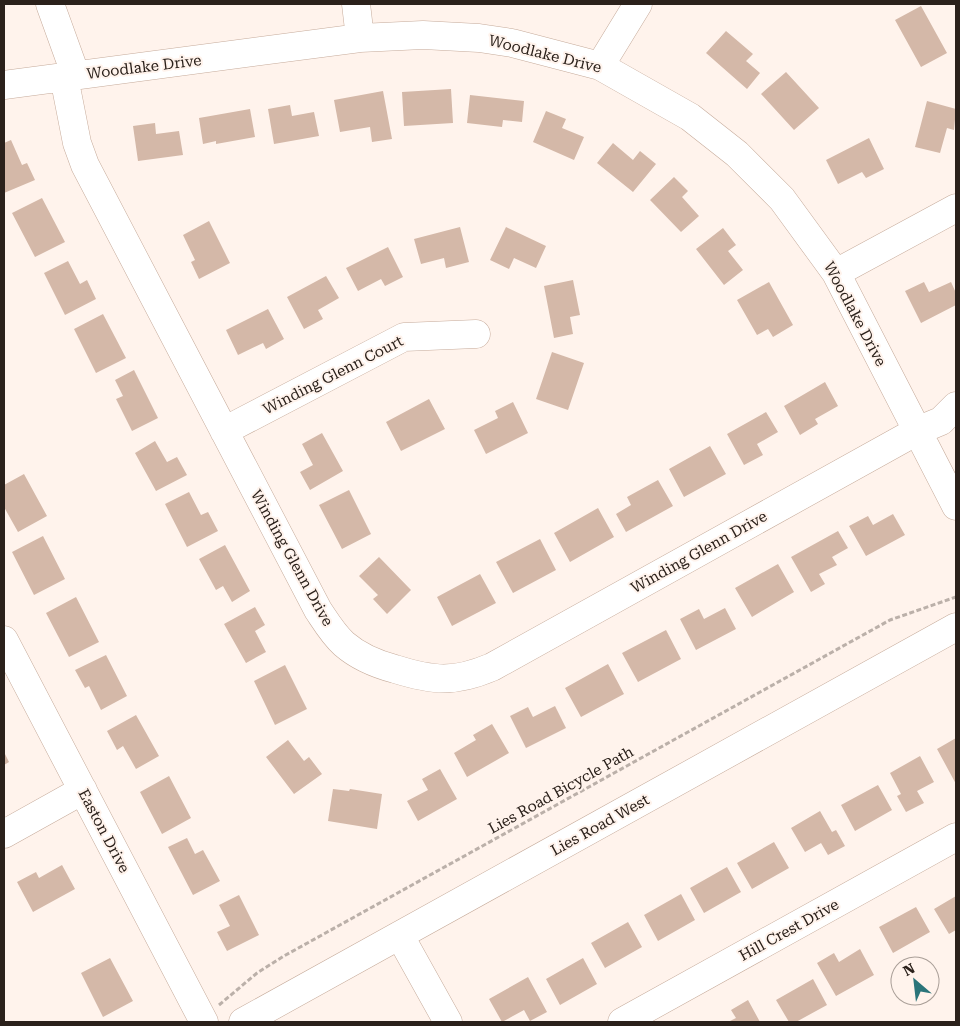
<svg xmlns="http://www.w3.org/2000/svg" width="960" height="1026" font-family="'Roboto Serif',serif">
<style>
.building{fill:#d4b8a8}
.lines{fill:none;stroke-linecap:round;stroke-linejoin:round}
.minor-casing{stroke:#c6ab9b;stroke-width:29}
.path{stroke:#bbb0a9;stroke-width:3;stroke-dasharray:5 2.5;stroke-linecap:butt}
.minor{stroke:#fff;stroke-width:28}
.labels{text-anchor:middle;stroke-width:4;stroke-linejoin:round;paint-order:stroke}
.street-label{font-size:15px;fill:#2b211b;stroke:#fff3ec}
</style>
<rect width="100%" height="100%" fill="#fff3ec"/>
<path class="building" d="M921 6 947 53 921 67 895 20Z
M726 31 753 54 746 61 760 73 747 89 706 53Z
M786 72 819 108 794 130 761 94Z
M451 89 453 123 404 126 402 92Z
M383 91 392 139 372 142 370 127 340 132 334 100Z
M470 95 524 101 522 122 503 120 502 127 467 123Z
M927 101 956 109 954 130 947 128 940 153 915 147Z
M290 105 292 116 314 112 319 136 274 144 268 109Z
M250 109 255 137 216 144V141L203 144 199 118Z
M546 111 566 119 562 128 584 137 574 160 533 142Z
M155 123 156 134 179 131 183 155 138 161 133 126Z
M869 138 884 169 866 178 862 172 838 184 826 160Z
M11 140 22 165 27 163 35 180 4 193V143Z
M613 143 633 160 640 151 656 164 633 192 597 163Z
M674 177 688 191 682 197 699 216 681 232 650 200Z
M42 198 65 242 35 257 12 213Z
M209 221 230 263 199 279 191 262 195 260 183 235Z
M460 227 469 262 446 268 444 258 421 264 414 239Z
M506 227 546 246 536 268 514 258 509 269 490 260Z
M723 228 736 245 728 251 743 270 724 285 696 249Z
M388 247 403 277 385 286 381 279 358 291 346 268Z
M68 261 80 284 87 280 96 299 65 315 44 273Z
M326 276 339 298 318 310 323 319 304 329 287 297Z
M573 280 580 315 570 317 573 334 554 338 544 286Z
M769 282 793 325 773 337 768 329 757 335 737 300Z
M924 282 929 292 951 282 956 293V305L921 323 905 291Z
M268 309 284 339 266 349 263 343 238 355 226 330Z
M103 314 126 358 96 373 74 329Z
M552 352 584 363 568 410 536 399Z
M134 370 158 418 132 431 116 399 123 396 115 380Z
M825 382 838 406 815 419 818 424 800 435 784 406Z
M429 399 445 429 401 451 386 422Z
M513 402 528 433 486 454 474 430 498 418 495 411Z
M766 412 778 432 757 444 763 455 744 465 727 434Z
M322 433 343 471 310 490 300 472 313 465 302 444Z
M155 441 167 462 177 457 187 475 156 491 135 453Z
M710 446 726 474 684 497 669 469Z
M24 474 47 516 18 532 4 507V485Z
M658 480 673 506 626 532 616 514 631 505 627 497Z
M349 490 371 534 342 549 319 505Z
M189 492 201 515 208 512 218 531 187 547 165 504Z
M598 508 614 537 570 562 554 533Z
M893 514 905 535 866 556 849 526 868 516 873 525Z
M838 531 848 548 832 557 837 565 819 574 825 584 811 592 791 557Z
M43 536 65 579 34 595 12 552Z
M540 539 556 570 513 593 496 562Z
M225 545 250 591 232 602 223 586 216 590 199 559Z
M379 557 411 590 387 614 373 599 378 595 359 576Z
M778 564 794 592 752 617 735 588Z
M480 574 496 603 452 626 437 597Z
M76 597 99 642 69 657 46 613Z
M255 607 265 625 255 631 266 652 246 663 224 624Z
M725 608 736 629 696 650 680 619 699 609 704 619Z
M666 630 681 659 638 682 622 653Z
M106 655 127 696 101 710 89 686 85 688 75 670Z
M608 664 624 694 581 717 565 688Z
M285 665 307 709 275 725 254 681Z
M555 706 566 728 526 748 510 716 528 707 533 717Z
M136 715 159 756 136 769 123 746 117 750 107 731Z
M492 724 509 753 467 777 454 753 476 740 473 735Z
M956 738V784L937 749Z
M288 740 304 761 309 757 322 774 294 794 266 757Z
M4 752 9 762 4 765Z
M920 756 934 782 917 791 924 803 906 812 897 796 901 794 890 773Z
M440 769 457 799 418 821 407 801 428 790 422 779Z
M169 776 191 818 162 834 140 792Z
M878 785 892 810 855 831 841 805Z
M333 789 349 791 350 789 382 794 377 829 328 821Z
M820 811 832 832 836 830 845 846 828 855 821 843 805 852 791 828Z
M187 838 195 854 203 850 220 881 193 895 168 847Z
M774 842 789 868 752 889 737 863Z
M62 865 75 889 33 912 17 882 36 872 39 878Z
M727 867 741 892 704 913 690 888Z
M681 894 695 920 658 941 644 915Z
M239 895 259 935 227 951 217 932 230 926 219 905Z
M956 896V930L949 934 934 909Z
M916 907 930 932 893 953 879 927Z
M628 922 642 947 605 968 591 943Z
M860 949 874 975 836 996 817 963 834 953 839 962Z
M110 958 133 1001 103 1017 81 973Z
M583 958 597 984 560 1005 546 979Z
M528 977 547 1012 530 1021 524 1010 502 1022 489 999Z
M813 979 827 1005 796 1022H789L776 1000Z
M748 1000 760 1022H728L736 1018 731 1010Z"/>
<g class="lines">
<defs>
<path id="minor" d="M50 4 76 76
M356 4 360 38
M600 66 638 4
M64 77 77 143 85 165 318 610C326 622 333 634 344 644 359 657 376 664 395 669 434 681 454 683 492 667L917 431 941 421 956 406
M4 85 360 38 423 35 479 38 512 43 600 66 690 117 737 154 782 199 836 273 956 506
M836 273 956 208
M224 431 404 337 476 334
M4 640 204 1022
M4 834 83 790
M400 936 448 1022
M243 1022 956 627
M622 1022 956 837"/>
</defs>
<use href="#minor" class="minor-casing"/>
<path class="path" d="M219 1005 257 973 284 956 890 620 956 597"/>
<use href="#minor" class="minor"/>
</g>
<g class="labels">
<g class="street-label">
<text transform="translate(545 54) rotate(14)" y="5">Woodlake Drive</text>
<text transform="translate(144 67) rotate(-7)" y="5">Woodlake Drive</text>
<text transform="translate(855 314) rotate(62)" y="5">Woodlake Drive</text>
<text transform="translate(333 375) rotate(-27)" y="5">Winding Glenn Court</text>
<text transform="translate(699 552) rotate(-29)" y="5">Winding Glenn Drive</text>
<text transform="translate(292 558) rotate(61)" y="5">Winding Glenn Drive</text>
<text transform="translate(561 790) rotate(-29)" y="5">Lies Road Bicycle Path</text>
<text transform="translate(600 825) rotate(-29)" y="5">Lies Road West</text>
<text transform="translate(104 831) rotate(62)" y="5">Easton Drive</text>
<text transform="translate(789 930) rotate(-29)" y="5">Hill Crest Drive</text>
</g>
</g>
<rect width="960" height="1026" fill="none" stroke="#2b211b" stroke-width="10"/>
<g transform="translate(915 981) rotate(332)"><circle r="24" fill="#fff3ec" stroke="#aa9f98"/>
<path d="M0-4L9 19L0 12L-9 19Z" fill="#2b757a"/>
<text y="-8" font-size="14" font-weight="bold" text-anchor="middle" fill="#2b211b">N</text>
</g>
</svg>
